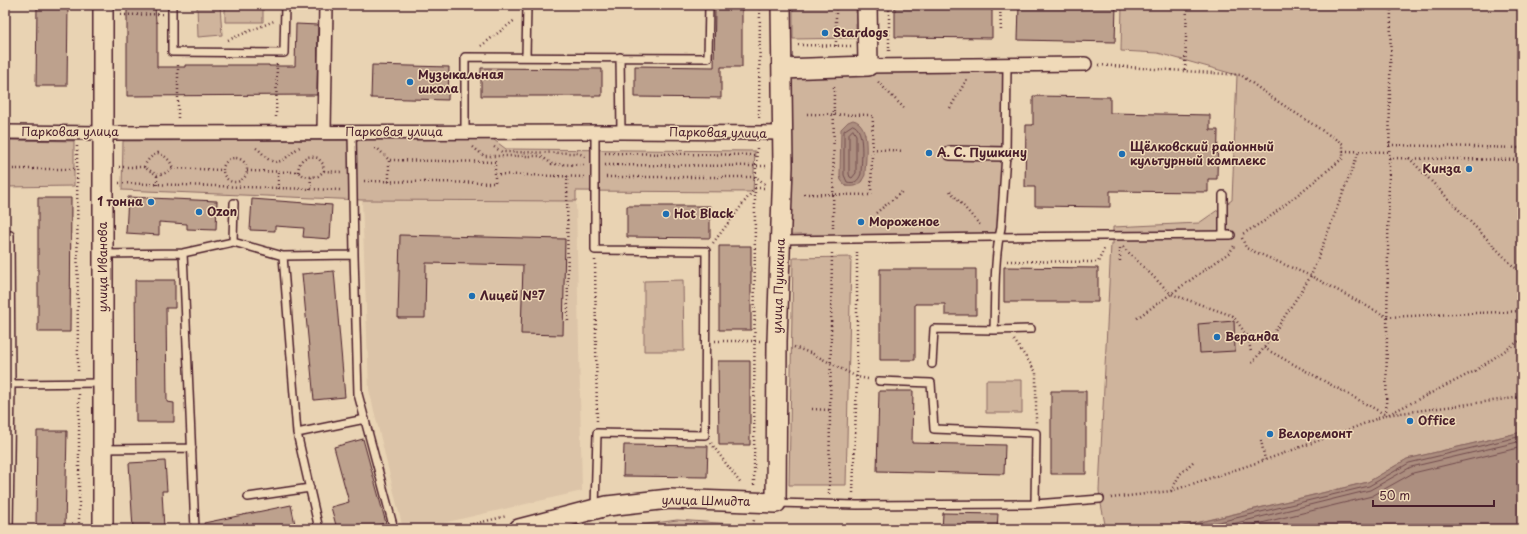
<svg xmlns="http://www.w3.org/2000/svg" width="1527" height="534" font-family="'Playpen Sans',sans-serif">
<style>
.built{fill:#dcc4a8}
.green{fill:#cfb49c;stroke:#8c6a64;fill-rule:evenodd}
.water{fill:#ac8e7f;stroke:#85625d}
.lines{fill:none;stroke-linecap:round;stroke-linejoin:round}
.shore{stroke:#714b4d;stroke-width:1}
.building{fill:#bda18d;stroke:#4a1f2b}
.lane-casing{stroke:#4a1f2b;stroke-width:10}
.street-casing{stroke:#4a1f2b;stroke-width:16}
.secondary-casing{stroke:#4a1f2b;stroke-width:22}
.path{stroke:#4a1f2b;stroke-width:2.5;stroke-dasharray:1 3;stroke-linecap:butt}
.lane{stroke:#f0dab9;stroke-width:7}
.street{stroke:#f0dab9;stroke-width:13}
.secondary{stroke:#f0dab9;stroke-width:19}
.poi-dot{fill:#1f6fb2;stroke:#f0dab9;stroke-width:1.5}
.labels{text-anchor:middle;stroke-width:3;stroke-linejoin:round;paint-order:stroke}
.poi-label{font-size:12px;font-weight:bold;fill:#4a1f2b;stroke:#f0dab9;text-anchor:start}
.street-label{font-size:12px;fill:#4a1f2b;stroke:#f0dab9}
</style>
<rect width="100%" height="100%" fill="#e9d3b3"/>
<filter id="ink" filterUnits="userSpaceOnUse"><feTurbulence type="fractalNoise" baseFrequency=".025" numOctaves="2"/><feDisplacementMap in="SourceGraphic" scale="8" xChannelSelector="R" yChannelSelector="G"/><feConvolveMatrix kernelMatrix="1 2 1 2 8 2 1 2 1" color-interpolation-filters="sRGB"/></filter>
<g filter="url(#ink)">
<path class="built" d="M362 200 576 201 582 491 417 529H403L369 390Z"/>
<path class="green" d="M197 5H220L222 35 198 37Z
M225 5H263V22H225Z
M793 5H856V38L793 39Z
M1122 5H1522V432L1407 459 1368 482 1200 522 1172 529H1106L1100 499 1099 490 1111 244H1113V227L1199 223 1232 200 1237 75 1158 53 1121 51Z
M1007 65 999 237 780 240 782 69ZM865 133C865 143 868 181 858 185 855 186 849 186 846 186L841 180 840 175Z
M370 137H490L506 149 755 151 753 192 576 191V201L362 200 122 190 123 141 367 140Z
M5 140 74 141V186L5 187Z
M851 257 846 485H789L793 258Z
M683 280 684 351H644V281Z
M986 380H1022V413H986Z
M677 520 760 526 759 529H613Z"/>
<path class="water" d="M853 120C872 124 865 161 865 175 860 185 856 187 846 186L841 180 840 175 841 129 848 122Z
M1522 432V529H1172L1368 482 1407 459Z"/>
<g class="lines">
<path class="shore" d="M853 125C866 129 861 163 861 174 858 181 855 184 847 182L844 175V131Z
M853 130 856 135V173L852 178 850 177 849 174V134Z
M1190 529 1369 486 1409 463 1522 436
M1212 529 1370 490 1411 467 1522 441
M1237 529 1372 496 1413 473 1522 447"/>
</g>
<path class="building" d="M37 5H68L67 86H36Z
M127 5H155L156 22H157V67H185V65H269V66H295L296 24 318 25 317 95 127 96Z
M715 5H742V67H721V98L635 97V66L714 67Z
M895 5H992V38L895 37Z
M1019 5H1116L1115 42 1018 40Z
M372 65 449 67 448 100 371 98Z
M481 68 602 69V96H481Z
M1033 96 1110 97V113L1210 115V130H1218L1217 179H1208V192L1110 191V207L1035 206V187H1025L1026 125H1033Z
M128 197 217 201 216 230 187 229V224L159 222V235L126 233Z
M38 198H71L70 332H38Z
M252 199 332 205 330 239 303 237 304 228 275 226V231L250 230Z
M627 206H710V238L627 237Z
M400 235 565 239 563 335 521 334 523 265 426 263 425 318H398Z
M719 246H751V330H719Z
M1004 267 1098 268V302H1004Z
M880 269H976V315H945V304H915V360H880Z
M334 271 345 397 314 400 302 274Z
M135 280H175V308H166L167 402 174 403V422H136Z
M1234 321 1235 351 1200 353 1198 324Z
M718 361H750V445H719Z
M879 391H913L912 443 1005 445 1004 474 877 471Z
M1051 391H1086V474H1051Z
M37 431H67L65 529H36Z
M363 439 386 523 363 529H337L331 507 349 502 334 447Z
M624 445 708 446 707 477 623 476Z
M165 461 167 491H162L164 529H133L129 463Z
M291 505 296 529H205L204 523Z
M943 513 998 514 997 529H942Z"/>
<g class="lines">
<defs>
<path id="lane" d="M172 5V52L284 53 285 5
M526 57 527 5
M620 57 621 132
M352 132 354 255 358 394 394 529
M465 132V57L708 58 709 5
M595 132V250L706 251 705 435 597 433 595 509
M5 235H10L11 384
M1223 235V195
M781 240 993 237 1231 235
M233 242 234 203
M183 253 195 529
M104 254 183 253 233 242 283 256 354 255
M283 256 297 433 319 529
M994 330 1031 329
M932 364 934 329 994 330C995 298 994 257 1001 228L1006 154 1007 65
M879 381 931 383 934 429 1036 433 1035 504
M297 433 365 419
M104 449 192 448
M248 497 310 488
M776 503 857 505 1035 504 1100 499
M9 529 11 384 102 383"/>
<path id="street" d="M868 66 1085 64
M5 132 103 133 621 132 783 133
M324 132 326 5
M950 153 1006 154"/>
<path id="secondary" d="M103 5V529
M782 69 868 66 867 5
M519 529 607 506 669 499 776 503 777 341 783 166 781 5"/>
</defs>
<use href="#lane" class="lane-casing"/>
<use href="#street" class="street-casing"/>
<use href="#secondary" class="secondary-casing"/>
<path class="path" d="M1000 5 1001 32
M121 15 162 14
M228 40 274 21
M798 45 851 46
M481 46 515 20
M836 46V5
M889 51V5
M1099 65 1241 75 1271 97 1343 144V158L1266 220 1241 235
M1185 70 1187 5
M878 82 904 108
M950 108 967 79
M276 117 277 63
M178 118V63
M759 118 760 5
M1389 145 1522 148
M77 146 78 373
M473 147 484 156H541L552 164 584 165
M494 147 502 152 578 153 585 156
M256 148C261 151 264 156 268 159 282 168 290 152 300 147
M872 149 903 151
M1343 151 1389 152
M605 153 757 155
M1389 158 1522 160
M1409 158 1510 263 1522 274
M223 170a12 12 0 1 1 24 0a12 12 0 1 1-24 0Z
M605 165 766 166
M119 167H144L157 175 165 173 173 168 223 170
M144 167C147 160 151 156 158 153 166 156 170 160 173 168
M5 169H77
M247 171 298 172 304 176 311 177 318 176 324 171 342 172
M298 172C299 159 306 154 318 158L323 164 324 171
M495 174 585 177
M567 176 568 322
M606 177H756L765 184
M364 181 495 183V162L389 160 377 148H375
M389 182V160
M119 183 342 190
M157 185V175
M755 188H765
M278 189V172
M310 190 311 177
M950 191 980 225
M804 194 871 195 873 115 805 114
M876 213 903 191
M833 228 834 85
M1242 238 1246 248 1311 276 1387 317 1522 311
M713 243 755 188
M1123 247 1171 294 1233 316 1248 337 1251 352
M595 260 597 423
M1007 261 1098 262 1105 247
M1120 261V246
M1137 318 1230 252 1234 246
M1014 340 1036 372V423
M715 341H760
M794 347 813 354 857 377 868 379
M1264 348 1386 415
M1252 363 1264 348 1311 276 1359 151
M79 394V529
M812 409 831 410
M1389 414 1475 371 1522 339
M1386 415 1391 5
M1261 440 1265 460
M711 443 741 484
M754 485 755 188 757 148
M1171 491 1180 474 1195 460
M853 493 857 377V252H854
M829 494 832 251
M1111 498 1171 491 1265 460 1353 428 1386 415 1522 397
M614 523 620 529
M453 529 507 516
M752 529 754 520"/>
<use href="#lane" class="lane"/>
<use href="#street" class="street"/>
<use href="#secondary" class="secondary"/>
</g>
</g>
<g class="poi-dot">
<circle cx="825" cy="33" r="4"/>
<circle cx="410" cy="82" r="4"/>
<circle cx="929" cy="153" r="4"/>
<circle cx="1122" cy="154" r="4"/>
<circle cx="1469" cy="169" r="4"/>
<circle cx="151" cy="202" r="4"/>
<circle cx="199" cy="212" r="4"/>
<circle cx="666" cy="214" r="4"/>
<circle cx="861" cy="222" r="4"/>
<circle cx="472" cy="296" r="4"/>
<circle cx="1217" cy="337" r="4"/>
<circle cx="1410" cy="421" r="4"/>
<circle cx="1270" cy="434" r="4"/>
</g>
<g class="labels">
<g class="poi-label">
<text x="833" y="37">Stardogs</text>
<text x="418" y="79">Музыкальная<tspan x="418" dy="14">школа</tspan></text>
<text x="1130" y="151">Щёлковский районный<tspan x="1130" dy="14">культурный комплекс</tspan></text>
<text x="937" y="157">А. С. Пушкину</text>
<text x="1461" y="173" text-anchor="end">Кинза</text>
<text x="143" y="206" text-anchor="end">1 тонна</text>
<text x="207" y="216">Ozon</text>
<text x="674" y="218">Hot Black</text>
<text x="869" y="226">Мороженое</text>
<text x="480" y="300">Лицей №7</text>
<text x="1225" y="341">Веранда</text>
<text x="1418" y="425">Office</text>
<text x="1278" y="438">Велоремонт</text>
</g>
<g class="street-label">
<text x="70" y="136">Парковая улица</text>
<text x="394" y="136">Парковая улица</text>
<text transform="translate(718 133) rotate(1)" y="4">Парковая улица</text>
<text transform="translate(103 267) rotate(-90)" y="4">улица Иванова</text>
<text transform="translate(779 286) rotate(-88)" y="4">улица Пушкина</text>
<text transform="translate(706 501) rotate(1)" y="4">улица Шмидта</text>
</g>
</g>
<rect width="1527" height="534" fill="none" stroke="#f0dab9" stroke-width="20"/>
<rect x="10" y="10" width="1507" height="514" fill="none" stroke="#4a1f2b" stroke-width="1.5" filter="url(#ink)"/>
<path d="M1373 500v6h121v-6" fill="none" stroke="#4a1f2b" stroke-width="2"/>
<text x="1379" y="500" font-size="12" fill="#4a1f2b" stroke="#f0dab9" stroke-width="3" paint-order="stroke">50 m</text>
</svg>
